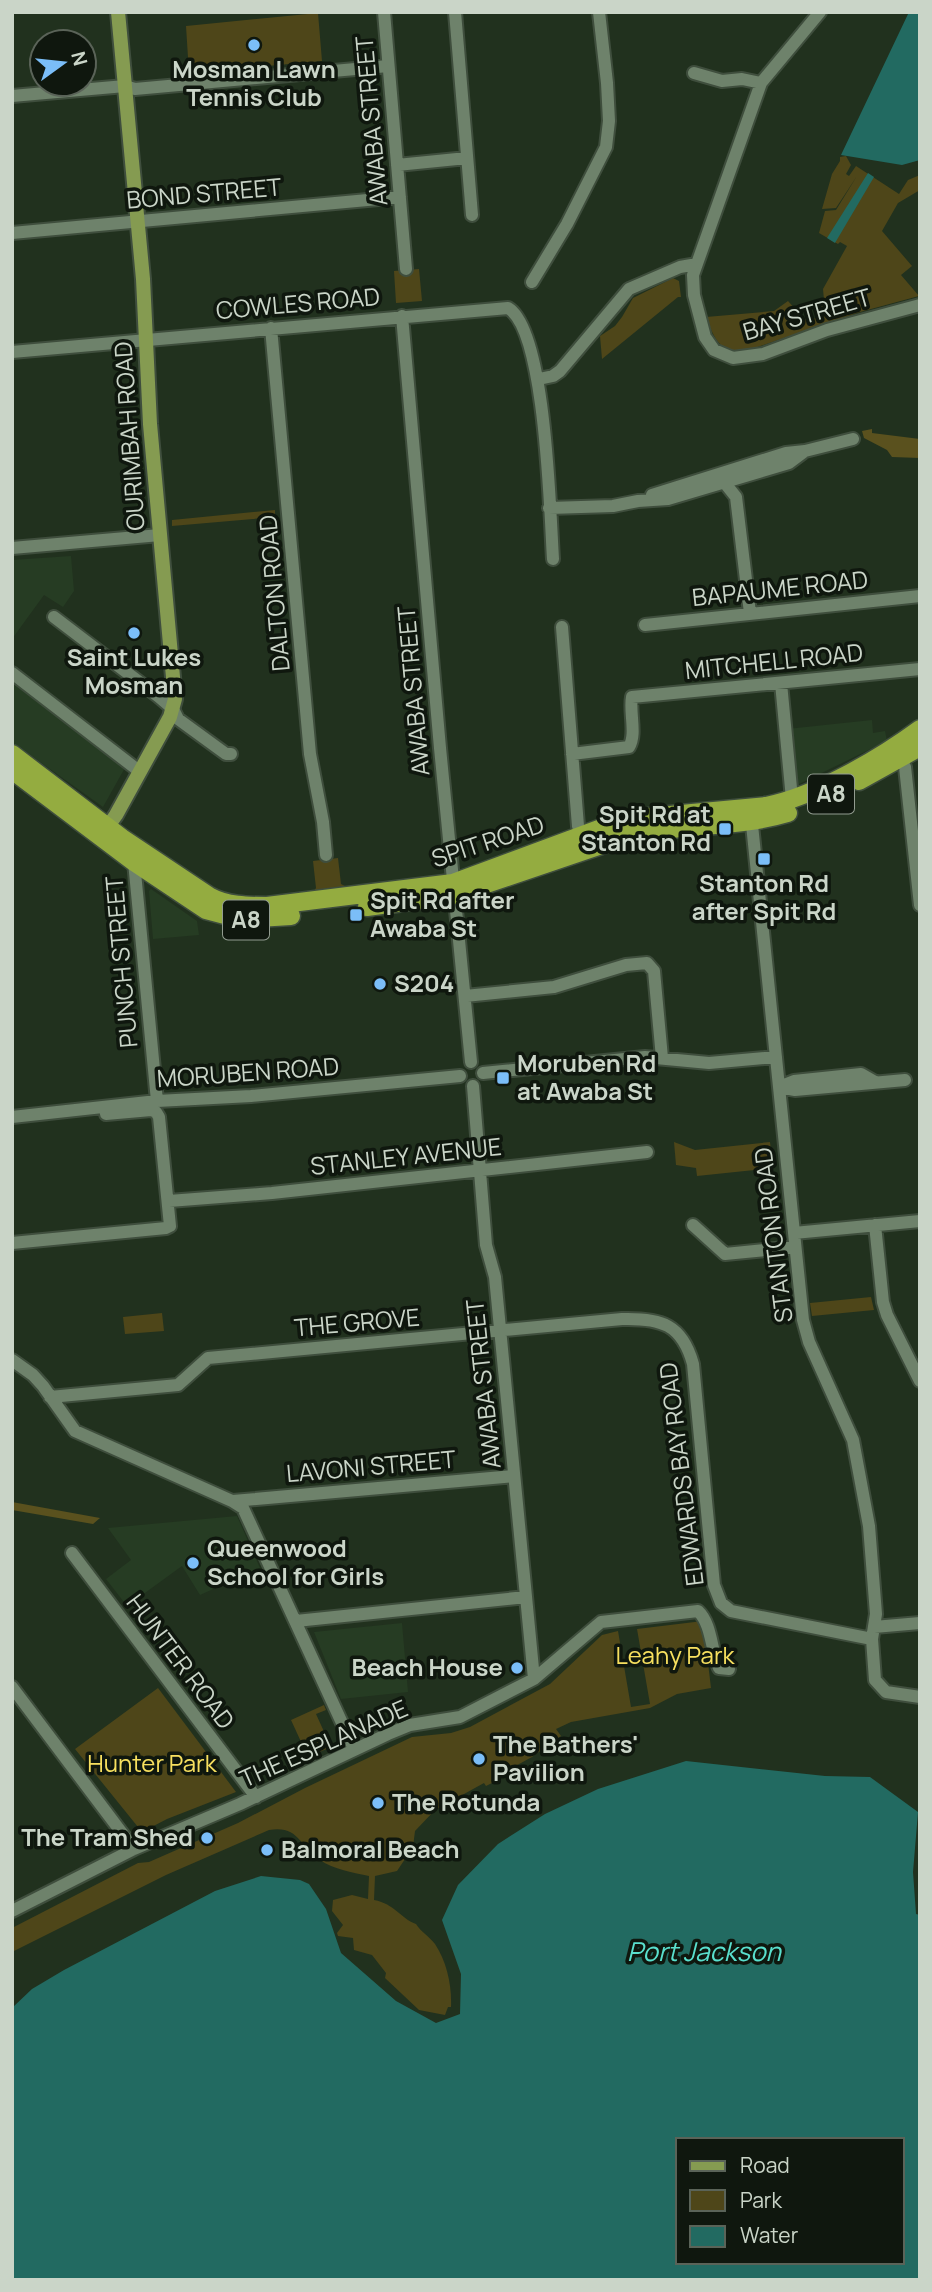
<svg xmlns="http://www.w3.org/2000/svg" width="932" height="2292" font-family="Manrope,sans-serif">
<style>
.built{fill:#263c23}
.green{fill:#4e4619}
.forest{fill:#5a511e}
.water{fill:#226a61;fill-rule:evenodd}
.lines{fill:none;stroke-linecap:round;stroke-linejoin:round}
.minor-casing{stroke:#3f4e3d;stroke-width:16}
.major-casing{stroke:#3f4e3d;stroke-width:18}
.highway-casing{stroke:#3f4e3d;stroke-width:21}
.minor{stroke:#6e826b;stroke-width:12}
.major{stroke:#859b51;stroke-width:14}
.highway{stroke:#94ac40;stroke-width:18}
.poi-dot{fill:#7bbef8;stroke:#0f170e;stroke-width:2.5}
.labels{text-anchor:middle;stroke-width:7;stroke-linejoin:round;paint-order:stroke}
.shield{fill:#0f170e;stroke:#929c90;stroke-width:2}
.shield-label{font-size:23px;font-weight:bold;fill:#cad5c8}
.poi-label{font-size:24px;font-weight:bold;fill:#cad5c8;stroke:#0f170e;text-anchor:start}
.street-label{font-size:24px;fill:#cad5c8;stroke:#0f170e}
.park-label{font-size:24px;fill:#f7e05f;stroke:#0f170e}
.water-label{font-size:26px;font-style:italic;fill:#59dfcd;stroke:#0f170e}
</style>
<rect width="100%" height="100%" fill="#21311e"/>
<path class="built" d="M71 556 74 591 63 607 44 595 12 639V560Z
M12 666 131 757 103 807 12 742Z
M872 720 873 733 885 731 887 741 793 787 787 729Z
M151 889 197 921 199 935 153 939 149 891Z
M237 1516 260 1568 200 1595 182 1566 127 1606 106 1579 131 1560 108 1528Z
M402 1623 408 1692 341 1699 314 1632Z"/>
<path class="green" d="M318 13 322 61 189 73 186 26Z
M846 156 851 165 846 174 849 176 856 166 899 194 908 180 920 175V190L898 203 882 231 912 266 901 275 919 296 860 312 749 350C721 355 715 341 706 317L774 311 788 301 797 311 798 320 817 318 824 300 823 289 847 246 840 242 838 244 819 233 825 211 836 210 857 176 836 208 822 209 832 174 840 161V157Z
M419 269 422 301 396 303 394 271Z
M673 278 679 281 681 297H678L602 359 600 336 615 326 622 317 633 298Z
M275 510V517L172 526V520Z
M338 858 341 884 345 886 314 891 316 888 313 861Z
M674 1142 695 1150 770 1142 773 1168 697 1176 696 1168 676 1165Z
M871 1297 874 1310 812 1316 810 1303Z
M162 1313 164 1331 125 1334 123 1317Z
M703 1621 711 1688 677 1694 650 1708 571 1722 556 1729 561 1736 532 1757 497 1776 498 1780 486 1786 484 1783 435 1810 415 1831 413 1847 397 1871 375 1876 374 1900C395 1904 400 1918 416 1924 421 1932 429 1936 435 1944 447 1962 452 1986 451 2007H448L445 2015 419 2010 385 1978 386 1973 372 1955 354 1950 353 1938 338 1936 337 1933 343 1925 332 1911 333 1900 352 1895 368 1899 369 1876C354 1873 333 1869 320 1860 299 1846 299 1825 269 1830L166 1875 12 1952V1928L138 1863 149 1862 238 1823 305 1788 412 1737 451 1733 470 1727 550 1684 602 1635 618 1631 631 1707 650 1704 637 1629Z
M158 1688 236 1792 167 1819 142 1832 75 1749Z
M324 1705 326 1710 316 1714 331 1747 308 1757 291 1720Z"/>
<path class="forest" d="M872 429V433L920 439V458L892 457 887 450 864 438 862 431Z
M12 1502 100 1518 93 1524 12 1510Z"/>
<path class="water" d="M909 12H920V160L902 165 841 155Z
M868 173 874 177 835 243 827 238Z
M686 1761 825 1776 870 1777 918 1812 913 1872 916 1914 920 1915V2280H12V2008L32 1989 64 1970 215 1891 261 1876 300 1880 309 1884 326 1909 341 1953 396 2001 436 2023 460 2014 461 1974 442 1920 458 1885 498 1844 545 1814 598 1789ZM678 2140H902V2262H678Z"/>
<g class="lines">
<defs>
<path id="minor" d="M384 12 406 269
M455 12 472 215
M820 12 761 83 693 275 694 295 705 337 714 350 733 358 763 354 827 330 920 305
M694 73 722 81 742 79 761 83
M12 96 125 86 135 89 388 66
M397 165 467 158
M12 233 400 197
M532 282 567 224 606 147 609 121 607 83 599 12
M402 316 440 748 471 1062
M271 328 310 754 323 822 326 855
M12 352 508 308C546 330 550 514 553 559
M539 379 553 376 560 371 629 289 680 267 697 264
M724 482 736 497 750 613
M652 495 786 453 805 451 853 439
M549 508 613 506 638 501 668 499 789 463 805 451
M12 548 160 535
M54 617 159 697 173 709 178 719 226 754H231
M645 625 920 596
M562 627 578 826 583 842
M12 673 139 771
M781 683 792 799
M895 752 905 767 920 905
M572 754 629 747C637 734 629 712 632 697L920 669
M751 815 803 1320 809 1342 853 1440 869 1526 876 1614 872 1639 875 1680 886 1692 920 1697
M134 862 157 1101
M465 996 554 987 626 965 647 963 654 971 662 1058
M483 1073 645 1057 709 1063 776 1057
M473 1086 486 1245 495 1277 534 1679
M779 1087 795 1090 905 1080
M779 1087 794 1081 861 1074 875 1082
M12 1117 157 1101 251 1096 460 1076
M169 1201 272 1193 647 1152
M693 1225 725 1254 795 1247
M875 1225 883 1302 887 1315 920 1381
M794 1233 920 1221
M12 1243 166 1228 170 1226 159 1117 156 1112 151 1110 106 1114
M12 1360 33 1375 43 1386 75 1431 232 1501 243 1508 354 1749
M50 1397 178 1385 208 1358 622 1319C661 1318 682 1324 693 1364L714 1585 721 1603 731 1611 872 1639
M233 1501 514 1476
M72 1553 256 1797
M296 1621 526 1597
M874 1627 920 1623
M12 1687 134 1849
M12 1911 134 1849 240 1804 388 1734 410 1725 460 1717 534 1679 601 1622 698 1611C712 1624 711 1651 719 1668L729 1669"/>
<path id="major" d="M103 833 116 815 170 717 175 699 150 424 143 279 118 12"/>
<path id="highway" d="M12 754 122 838 209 896C227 906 247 906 267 906L453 883 607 826 638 818 766 806C816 796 879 759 920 729
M12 770 134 862 206 910 240 919 291 916
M859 781 920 747
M367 907 454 895 631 835C683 824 738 828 788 813"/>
</defs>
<use href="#minor" class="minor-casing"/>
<use href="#major" class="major-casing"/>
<use href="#highway" class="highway-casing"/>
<use href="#minor" class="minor"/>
<use href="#major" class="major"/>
<use href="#highway" class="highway"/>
</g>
<g class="poi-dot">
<circle cx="254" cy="45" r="7"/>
<circle cx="134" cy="633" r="7"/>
<rect x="718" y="822" width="14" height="14" rx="3.5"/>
<rect x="757" y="852" width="14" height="14" rx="3.5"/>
<rect x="349" y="908" width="14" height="14" rx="3.5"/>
<circle cx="380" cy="984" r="7"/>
<rect x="496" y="1071" width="14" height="14" rx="3.5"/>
<circle cx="193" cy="1563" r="7"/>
<circle cx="517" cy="1668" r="7"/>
<circle cx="479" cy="1759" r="7"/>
<circle cx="378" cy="1803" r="7"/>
<circle cx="207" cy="1838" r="7"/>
<circle cx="267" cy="1850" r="7"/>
</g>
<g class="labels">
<g class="shield">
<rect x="808" y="774.5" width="46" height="39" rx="5"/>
<rect x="223" y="900.5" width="46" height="39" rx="5"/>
</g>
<g class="shield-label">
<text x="831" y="802">A8</text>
<text x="246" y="928">A8</text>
</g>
<g class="poi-label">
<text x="254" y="78" text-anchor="middle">Mosman Lawn<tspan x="254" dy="28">Tennis Club</tspan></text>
<text x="134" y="666" text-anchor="middle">Saint Lukes<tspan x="134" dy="28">Mosman</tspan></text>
<text x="711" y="823" text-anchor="end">Spit Rd at<tspan x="711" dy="28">Stanton Rd</tspan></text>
<text x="764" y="892" text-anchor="middle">Stanton Rd<tspan x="764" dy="28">after Spit Rd</tspan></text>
<text x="370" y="909">Spit Rd after<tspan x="370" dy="28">Awaba St</tspan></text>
<text x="394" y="992">S204</text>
<text x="517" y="1072">Moruben Rd<tspan x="517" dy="28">at Awaba St</tspan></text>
<text x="207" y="1557">Queenwood<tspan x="207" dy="28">School for Girls</tspan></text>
<text x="503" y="1676" text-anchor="end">Beach House</text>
<text x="493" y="1753">The Bathers'<tspan x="493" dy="28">Pavilion</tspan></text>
<text x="392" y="1811">The Rotunda</text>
<text x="193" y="1846" text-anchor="end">The Tram Shed</text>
<text x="281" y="1858">Balmoral Beach</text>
</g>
<g class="street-label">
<text transform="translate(372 121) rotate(-95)" y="8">AWABA STREET</text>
<text transform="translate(204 194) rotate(-5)" y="8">BOND STREET</text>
<text transform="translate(298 304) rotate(-5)" y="8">COWLES ROAD</text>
<text transform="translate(807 315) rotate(-16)" y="8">BAY STREET</text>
<text transform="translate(130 436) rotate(-94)" y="8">OURIMBAH ROAD</text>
<text transform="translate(780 589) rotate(-6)" y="8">BAPAUME ROAD</text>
<text transform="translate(275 593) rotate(-95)" y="8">DALTON ROAD</text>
<text transform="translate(774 662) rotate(-6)" y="8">MITCHELL ROAD</text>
<text transform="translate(414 691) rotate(-95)" y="8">AWABA STREET</text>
<text transform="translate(488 842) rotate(-18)" y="8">SPIT ROAD</text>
<text transform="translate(122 962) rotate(-95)" y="8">PUNCH STREET</text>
<text transform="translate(248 1073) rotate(-4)" y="8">MORUBEN ROAD</text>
<text transform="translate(406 1157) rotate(-6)" y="8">STANLEY AVENUE</text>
<text transform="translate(774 1235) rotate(-97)" y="8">STANTON ROAD</text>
<text transform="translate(357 1323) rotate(-5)" y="8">THE GROVE</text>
<text transform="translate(484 1384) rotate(-96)" y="8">AWABA STREET</text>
<text transform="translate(371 1467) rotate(-5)" y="8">LAVONI STREET</text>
<text transform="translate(682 1474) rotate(-97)" y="8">EDWARDS BAY ROAD</text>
<text transform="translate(180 1662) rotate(53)" y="8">HUNTER ROAD</text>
<text transform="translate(324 1744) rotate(-24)" y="8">THE ESPLANADE</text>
</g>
<g class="park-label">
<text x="675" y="1664">Leahy Park</text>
<text x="152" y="1772">Hunter Park</text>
</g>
<g class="water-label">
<text x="704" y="1961">Port Jackson</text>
</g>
</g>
<rect width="932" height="2292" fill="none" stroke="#cad5c8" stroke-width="28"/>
<rect x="676" y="2138" width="228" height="126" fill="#0f170e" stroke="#5a6358" stroke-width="2"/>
<rect x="690" y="2161" width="35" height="10" fill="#859b51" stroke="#5a6358" stroke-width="2"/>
<text x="740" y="2173" font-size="21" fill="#cad5c8">Road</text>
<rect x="690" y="2190" width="35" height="21" fill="#4e4619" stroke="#5a6358" stroke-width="2"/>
<text x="740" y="2208" font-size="21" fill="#cad5c8">Park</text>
<rect x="690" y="2226" width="35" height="21" fill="#226a61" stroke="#5a6358" stroke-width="2"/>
<text x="740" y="2243" font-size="21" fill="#cad5c8">Water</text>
<g transform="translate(63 63) rotate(75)"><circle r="33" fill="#0f170e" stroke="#5a6358" stroke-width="2"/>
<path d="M0-5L12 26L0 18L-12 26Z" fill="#7bbef8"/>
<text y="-10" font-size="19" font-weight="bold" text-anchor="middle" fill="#cad5c8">N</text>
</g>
</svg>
